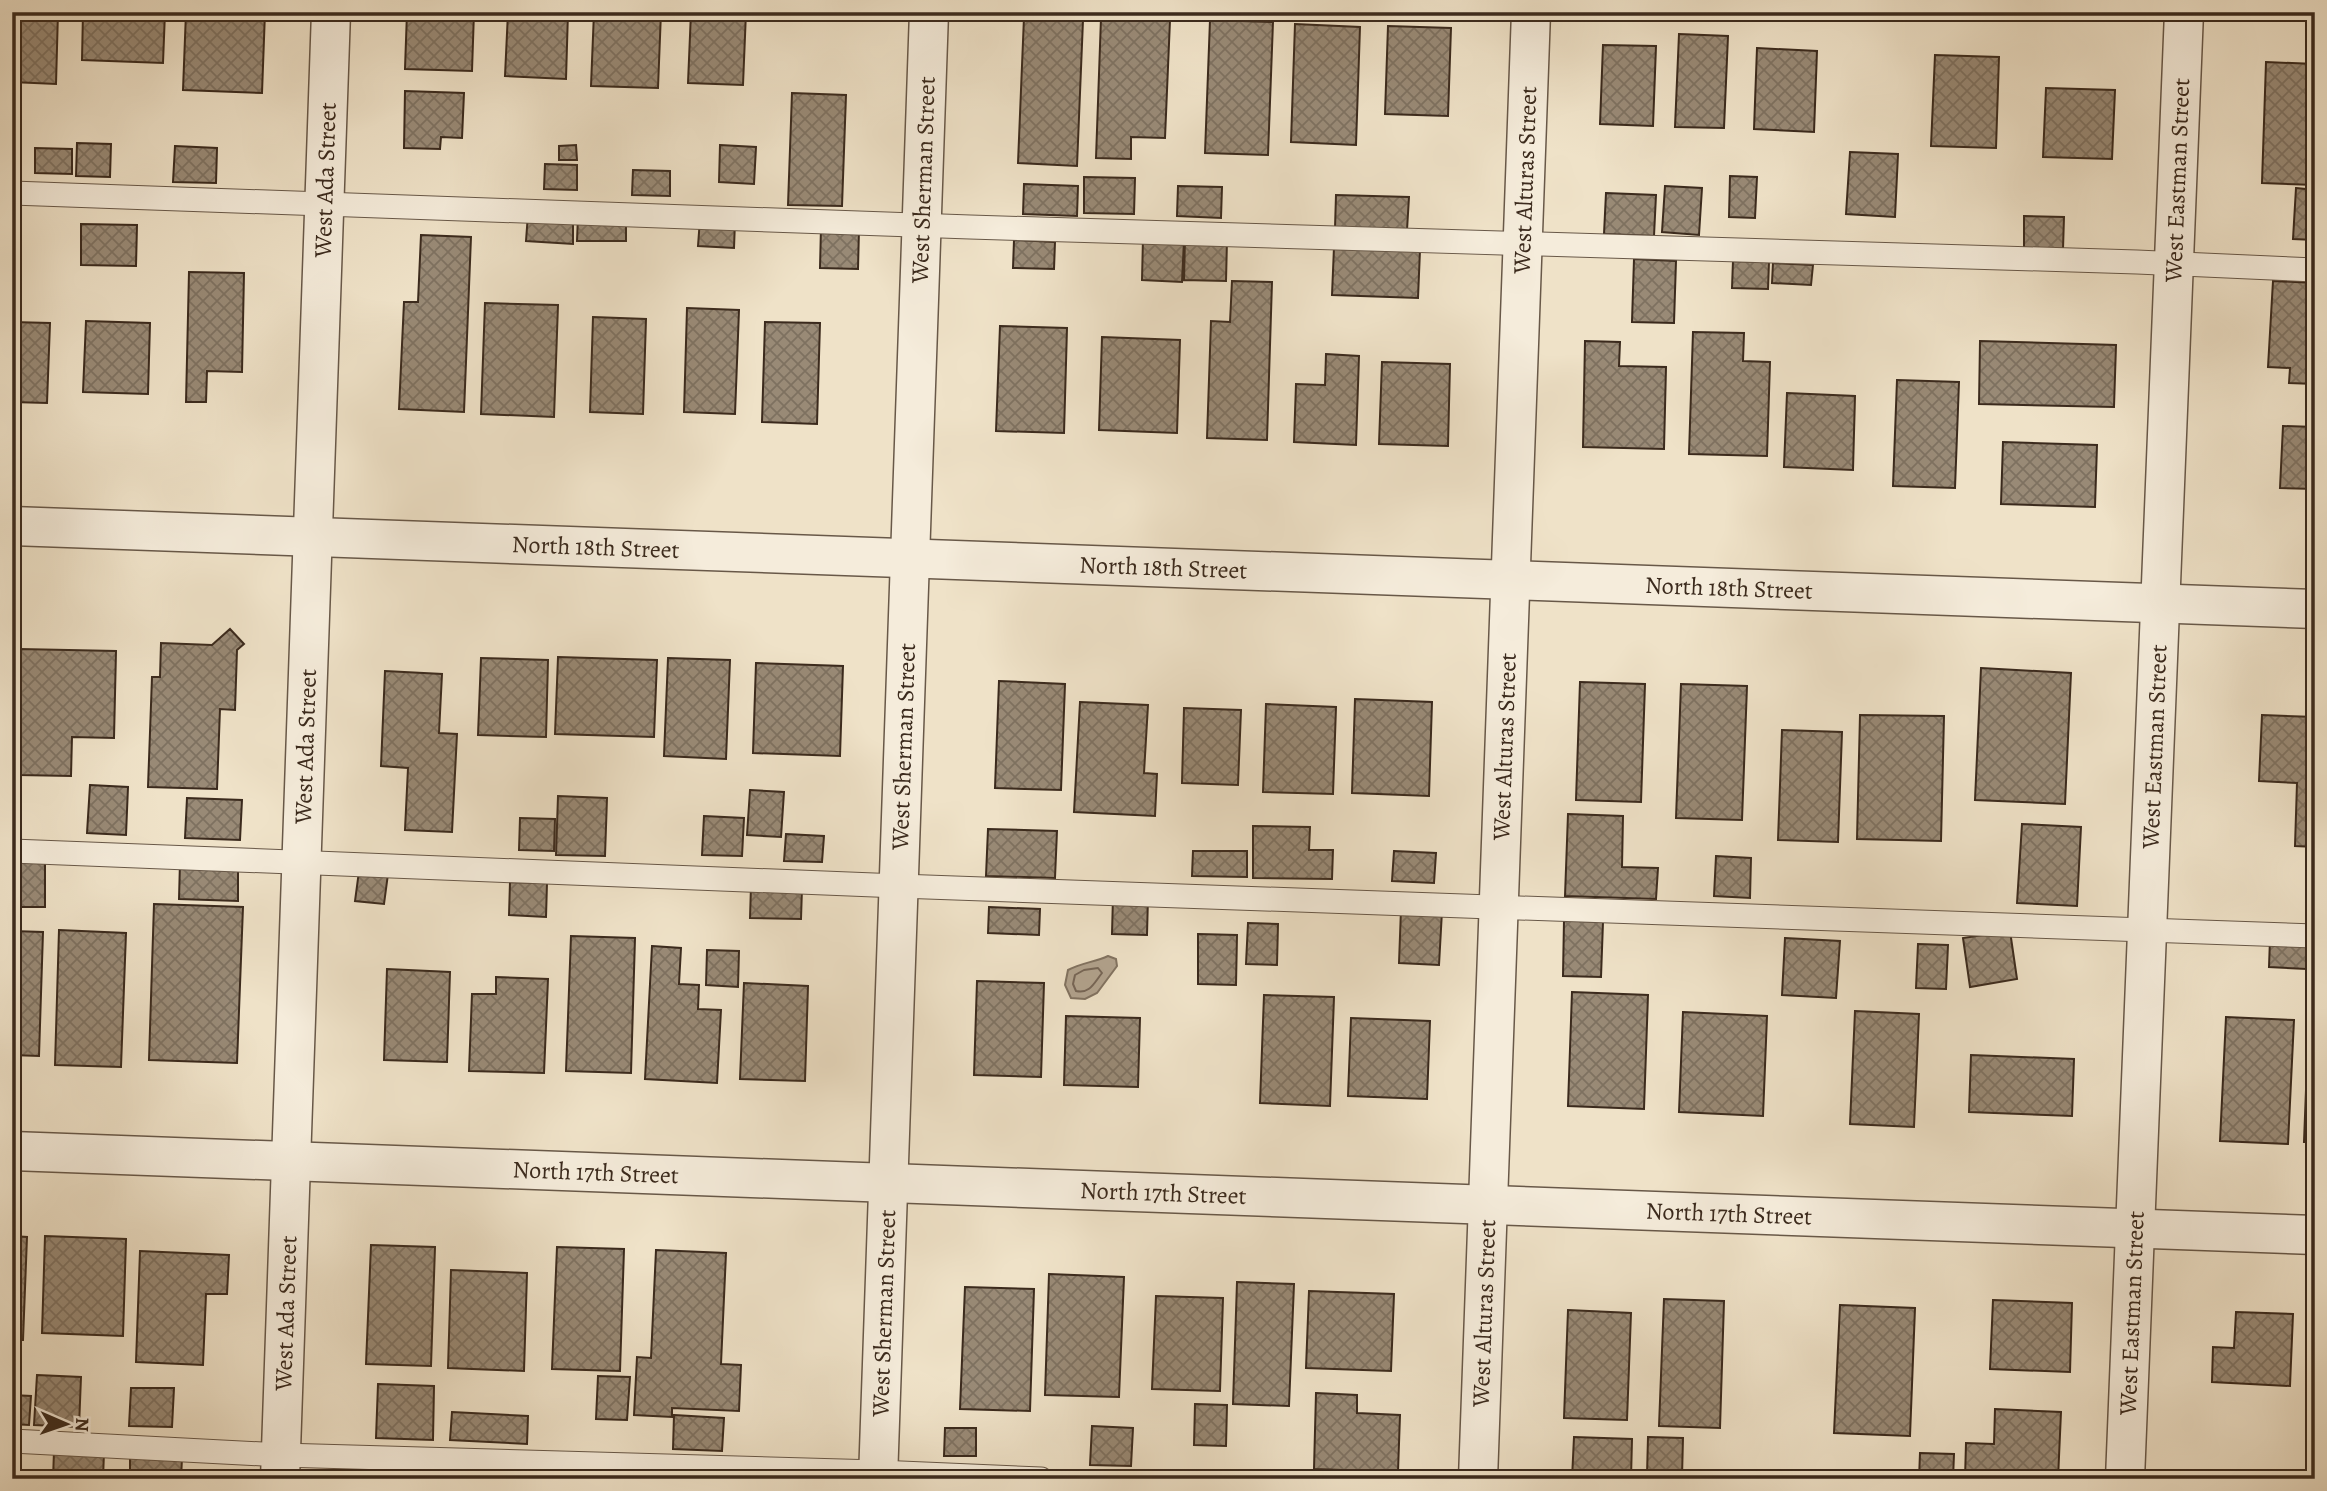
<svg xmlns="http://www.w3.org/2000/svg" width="2327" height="1491" font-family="Alegreya,serif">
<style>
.water{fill:#b2a38e;stroke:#827361;stroke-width:2}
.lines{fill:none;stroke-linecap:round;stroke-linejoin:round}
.shore{stroke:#766656;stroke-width:2}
.building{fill:url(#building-cross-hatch);stroke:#3b2a1d;stroke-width:2}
.service-casing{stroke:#685848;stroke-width:25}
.minor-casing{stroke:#685848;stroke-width:41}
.service{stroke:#f5ecdb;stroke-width:23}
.minor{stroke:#f5ecdb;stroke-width:38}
.labels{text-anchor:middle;stroke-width:5;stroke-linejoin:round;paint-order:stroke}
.street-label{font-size:24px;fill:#3b2a1d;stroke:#f5ecdb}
</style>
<defs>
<pattern id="building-cross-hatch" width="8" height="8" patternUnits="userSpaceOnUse" patternTransform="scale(1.75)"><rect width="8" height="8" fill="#998a76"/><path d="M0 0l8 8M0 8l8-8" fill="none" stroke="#7e7160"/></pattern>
</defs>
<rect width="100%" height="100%" fill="#efe2c8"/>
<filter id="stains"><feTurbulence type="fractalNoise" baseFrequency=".00286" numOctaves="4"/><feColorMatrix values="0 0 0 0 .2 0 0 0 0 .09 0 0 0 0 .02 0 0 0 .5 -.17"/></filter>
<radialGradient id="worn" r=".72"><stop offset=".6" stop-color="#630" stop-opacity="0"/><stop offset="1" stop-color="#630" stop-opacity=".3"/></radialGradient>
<path class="water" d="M1108 956 1116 959 1117 966 1097 993 1085 999 1071 998 1065 985 1068 970C1081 963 1095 962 1108 956Z"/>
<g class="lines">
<path class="shore" d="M1098 968 1102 973C1094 983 1090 994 1076 991L1073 984 1075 975 1084 970Z"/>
</g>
<path class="building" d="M12 12H58L56 84 12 82Z
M83 12H165L163 63 82 60Z
M186 12H265L262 93 183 90Z
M407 12H474L472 71 405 69Z
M508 12H568L566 79 505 76Z
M594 12H661L658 88 591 86Z
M691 12H746L743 85 688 83Z
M1024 17 1083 20 1077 166 1018 163Z
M1101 18 1170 20 1165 138 1131 137V159L1096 158Z
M1210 20 1273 22 1268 155 1205 153Z
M1295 24 1360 27 1356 145 1291 142Z
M1388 26 1451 28 1448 116 1385 114Z
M1679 34 1728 36 1724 128 1675 127Z
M1603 45 1656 46 1653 126 1600 124Z
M1757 48 1817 51 1814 132 1754 129Z
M1935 55 1999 57 1996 148 1931 146Z
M2266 62 2315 64V185L2262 183Z
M2046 88 2115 90 2112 159 2043 157Z
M405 91 464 93 462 138 441 137 440 149 404 148Z
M792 93 846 95 842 206 788 205Z
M77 143 111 144 110 177 76 176Z
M576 145 577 160H559V146Z
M720 145 756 147 754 184 719 182Z
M175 146 217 148 216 183 173 182Z
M35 148 72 149V174L35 173Z
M1850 152 1898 154 1895 217 1846 214Z
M545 164 577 165V190L544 189Z
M633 170 670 171V196L632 195Z
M1730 176 1757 177 1755 218 1729 217Z
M1084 177 1135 178 1134 214 1084 213Z
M1024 184 1078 186 1077 216 1023 214Z
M1178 186 1222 187 1221 218 1177 216Z
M1665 186 1702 188 1699 235 1662 232Z
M2296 188 2315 190V240L2293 239Z
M1606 193 1656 195 1654 236 1604 234Z
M1336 195 1409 197 1407 230 1335 228Z
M528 214 573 216V244L526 241Z
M578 216H626V241H577Z
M2024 216 2064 217 2063 249 2024 248Z
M700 219 735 221 734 248 698 246Z
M81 224 137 225 136 266 81 265Z
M821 227 859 229 858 269 820 268Z
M421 235 471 237 464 412 399 409 404 302H418Z
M1143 238 1184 240 1182 282 1142 280Z
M1185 238 1227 240 1226 281 1184 280Z
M1014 240 1055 242 1054 269 1013 268Z
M1334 247 1420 250 1418 298 1332 295Z
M1634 259 1676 261 1674 323 1632 322Z
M1733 261 1769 262 1768 289 1732 288Z
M1773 263 1813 265 1811 285 1772 283Z
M189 272 244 273 242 372 207 371 206 402H186Z
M1232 281 1272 282 1267 440 1207 438 1211 321 1230 322Z
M2273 281 2315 283V384L2289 383 2290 368 2268 367Z
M485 303 558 305 554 417 481 414Z
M687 308 739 310 735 414 684 412Z
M593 317 646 319 643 414 590 412Z
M86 321 150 323 148 394 83 392Z
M12 322 50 323 47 403 12 402Z
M765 322 820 323 817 424 762 422Z
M1000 326 1067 328 1064 433 996 431Z
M1693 332 1744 333 1743 361 1770 362 1767 456 1689 454Z
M1102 337 1180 340 1177 433 1099 430Z
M1585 341 1620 342 1619 366 1666 367 1664 449 1583 447Z
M1980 341 2116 345 2114 407 1979 404Z
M1326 354 1359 356 1356 445 1294 442 1296 384 1325 385Z
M1382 362 1450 364 1448 446 1379 444Z
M1897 380 1959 382 1955 488 1893 486Z
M1787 393 1855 396 1853 470 1784 467Z
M2283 426 2315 427V489L2280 488Z
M2003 442 2097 445 2095 507 2001 504Z
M230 629 244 644 237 650 235 710 220 709 217 789 148 787 152 677H160L161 643 212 645Z
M20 649 116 651 114 738 72 737 71 776 19 775Z
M558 657 657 660 654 737 555 734Z
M481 658 548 660 546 737 478 735Z
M668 658 730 660 726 759 664 756Z
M756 663 843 666 840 756 753 753Z
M1981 668 2071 673 2065 804 1975 800Z
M385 671 442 674 439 733 457 734 452 832 405 830 408 768 381 766Z
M999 681 1065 684 1061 790 995 788Z
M1580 682 1645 684 1641 802 1576 800Z
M1681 684 1747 686 1742 820 1676 818Z
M1355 699 1432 702 1429 796 1352 793Z
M1080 702 1148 705 1144 773 1157 774 1155 816 1074 812Z
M1266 704 1336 707 1333 794 1263 792Z
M1184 708 1241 710 1238 785 1182 783Z
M1860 715 1944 716 1941 841 1857 839Z
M2262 715 2315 717V847L2295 846 2297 783 2259 781Z
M1782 730 1842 732 1838 842 1778 840Z
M90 785 128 787 126 835 87 833Z
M750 790 784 792 781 837 747 835Z
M558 796 607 798 605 856 556 855Z
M187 798 242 800 240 840 185 838Z
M1568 814 1623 816 1622 867 1658 868 1656 899 1565 896Z
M704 816 744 818 742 856 702 855Z
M520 818 555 819 554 851 519 850Z
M2022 824 2081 827 2077 906 2017 903Z
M1253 826 1310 827 1309 850H1333L1332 879 1253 878Z
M988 829 1057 831 1055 878 986 876Z
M786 834 824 836 822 862 784 861Z
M1193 851H1247V877L1192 876Z
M1394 851 1436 853 1434 883 1392 881Z
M1716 856 1751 858 1750 898 1714 896Z
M12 861H45V907H12Z
M180 862 238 864V901L179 899Z
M2312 865H2315V924H2310Z
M359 871 388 874 384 904 355 901Z
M510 882 547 883 546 917 509 915Z
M751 886 802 888 801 919 750 918Z
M1113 897H1148L1147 935 1112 934Z
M154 904 243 907 237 1063 149 1060Z
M989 907 1040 909 1039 935 988 933Z
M1401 909 1442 911 1439 965 1399 963Z
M1564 920 1603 922 1601 977 1563 976Z
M1248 923 1278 924 1277 965 1246 964Z
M59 930 126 933 121 1067 55 1065Z
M12 931 43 932 39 1056 12 1055Z
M2010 931 2017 979 1970 987 1963 938Z
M1198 934 1237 935 1236 985 1198 984Z
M571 936 635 938 631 1073 566 1071Z
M1785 938 1840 941 1836 998 1782 995Z
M2270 939 2307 940 2306 969 2269 967Z
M2309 941H2315V968H2308Z
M1918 944 1948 945 1946 989 1916 988Z
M652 946 681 948 679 984 699 985 698 1009 721 1010 717 1083 645 1079Z
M707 950 739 951 738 987 706 985Z
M387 969 450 972 447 1062 384 1060Z
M496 977 548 979 544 1073 469 1071 472 994H496Z
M977 981 1044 983 1041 1077 974 1075Z
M744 983 808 986 805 1081 740 1079Z
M1572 992 1648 995 1644 1109 1568 1106Z
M1264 995 1334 997 1330 1106 1260 1103Z
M1855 1011 1919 1014 1914 1127 1850 1124Z
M1683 1012 1767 1016 1763 1116 1679 1112Z
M1066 1016 1140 1018 1138 1087 1064 1085Z
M2226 1017 2294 1020 2288 1144 2220 1141Z
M1351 1018 1430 1021 1427 1099 1348 1096Z
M2308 1038 2315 1039V1142H2304Z
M1971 1055 2074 1059 2072 1116 1969 1112Z
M12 1236 27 1237 23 1340H12Z
M45 1236 126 1239 123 1336 42 1333Z
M371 1245 435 1247 431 1366 366 1364Z
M557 1247 624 1249 620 1371 552 1369Z
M656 1250 726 1253 721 1364 741 1365 739 1411 672 1408V1417L634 1415 637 1357 651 1358Z
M140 1251 229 1255 227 1294H206L203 1365 136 1362Z
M451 1270 527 1273 524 1371 448 1368Z
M1049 1274 1124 1277 1119 1397 1045 1395Z
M1237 1282 1294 1284 1289 1406 1233 1404Z
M965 1287 1034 1289 1030 1411 960 1409Z
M1309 1291 1394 1294 1391 1371 1306 1368Z
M1156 1296 1223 1298 1220 1391 1152 1389Z
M1664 1299 1724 1301 1720 1428 1659 1426Z
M1993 1300 2072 1303 2070 1372 1990 1369Z
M1840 1305 1915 1308 1910 1436 1834 1433Z
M1568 1310 1631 1313 1627 1420 1564 1418Z
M2236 1312 2293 1314 2290 1386 2212 1382 2213 1347 2234 1348Z
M37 1375 81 1377 79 1427 34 1425Z
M598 1376 630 1377 627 1420 596 1419Z
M378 1384 434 1386 433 1440 376 1438Z
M131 1388H174L172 1427 129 1426Z
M1316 1393 1357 1395V1413L1400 1415 1398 1472 1314 1469Z
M12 1395 31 1396 29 1425 12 1424Z
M1195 1404 1227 1405 1226 1446 1194 1445Z
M1995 1409 2061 1412 2058 1479H1965L1966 1443 1994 1444Z
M452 1412 528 1416 527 1444 450 1440Z
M674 1415 724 1418 722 1451 673 1449Z
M1092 1426 1133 1428 1131 1466 1090 1465Z
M945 1428H976V1456H944Z
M1574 1437 1632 1439 1631 1479H1572Z
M1648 1437 1683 1438 1682 1477 1647 1475Z
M54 1451 104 1452 103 1479H53Z
M1920 1453 1954 1454 1953 1479H1919Z
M130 1457 182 1458 181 1479H130Z
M548 1463 626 1467V1479H547Z
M448 1475 495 1477V1479H448Z"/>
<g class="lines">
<defs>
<path id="service" d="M12 193 970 227 2137 262 2315 270
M12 851 899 886 2315 936
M12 1441 281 1455 878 1472 1041 1479"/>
<g id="minor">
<path id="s1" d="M12 526 2315 609"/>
<path id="s2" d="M12 1151 2315 1235"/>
<path id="s3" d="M280 1479 331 12"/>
<path id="s4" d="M878 1479 929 12"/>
<path id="s5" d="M1478 1479 1531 12"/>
<path id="s6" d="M2125 1479 2184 12"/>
</g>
</defs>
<use href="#service" class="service-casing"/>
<use href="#minor" class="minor-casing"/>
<use href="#service" class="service"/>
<use href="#minor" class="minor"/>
</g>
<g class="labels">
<g class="street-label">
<text dy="8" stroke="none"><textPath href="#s3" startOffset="1300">West Ada Street</textPath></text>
<text dy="8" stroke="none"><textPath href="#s4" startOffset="1300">West Sherman Street</textPath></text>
<text dy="8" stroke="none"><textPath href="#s5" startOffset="1300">West Alturas Street</textPath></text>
<text dy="8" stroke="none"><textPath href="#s6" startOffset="1300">West Eastman Street</textPath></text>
<text dy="8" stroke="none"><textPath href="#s1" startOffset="584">North 18th Street</textPath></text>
<text dy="8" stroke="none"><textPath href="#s1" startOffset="1152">North 18th Street</textPath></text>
<text dy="8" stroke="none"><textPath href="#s1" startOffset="1718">North 18th Street</textPath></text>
<text dy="8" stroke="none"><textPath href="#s3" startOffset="733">West Ada Street</textPath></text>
<text dy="8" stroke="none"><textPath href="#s4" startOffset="733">West Sherman Street</textPath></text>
<text dy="8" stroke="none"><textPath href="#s5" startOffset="733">West Alturas Street</textPath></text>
<text dy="8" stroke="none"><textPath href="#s6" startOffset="733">West Eastman Street</textPath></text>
<text dy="8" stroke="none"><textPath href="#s2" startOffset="584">North 17th Street</textPath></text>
<text dy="8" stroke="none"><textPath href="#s2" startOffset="1152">North 17th Street</textPath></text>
<text dy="8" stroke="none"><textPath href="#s2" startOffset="1718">North 17th Street</textPath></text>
<text dy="8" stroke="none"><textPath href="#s3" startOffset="166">West Ada Street</textPath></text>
<text dy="8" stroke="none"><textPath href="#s4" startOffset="166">West Sherman Street</textPath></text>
<text dy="8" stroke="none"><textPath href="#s5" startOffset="166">West Alturas Street</textPath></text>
<text dy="8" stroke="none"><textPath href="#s6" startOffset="166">West Eastman Street</textPath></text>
</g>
</g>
<rect width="2327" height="1491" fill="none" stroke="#efe2c8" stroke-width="42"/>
<rect x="14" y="14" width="2299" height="1463" fill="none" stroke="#3b2a1d" stroke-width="3.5"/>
<rect x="21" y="21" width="2285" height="1449" fill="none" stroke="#3b2a1d" stroke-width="2"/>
<g transform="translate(66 1424) rotate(92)" stroke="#f5ecdb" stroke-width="5" paint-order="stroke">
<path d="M0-5L12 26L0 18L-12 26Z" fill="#3b2a1d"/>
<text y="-10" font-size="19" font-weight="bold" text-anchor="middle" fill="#3b2a1d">N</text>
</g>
<rect width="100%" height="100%" filter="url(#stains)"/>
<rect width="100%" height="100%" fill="url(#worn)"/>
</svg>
